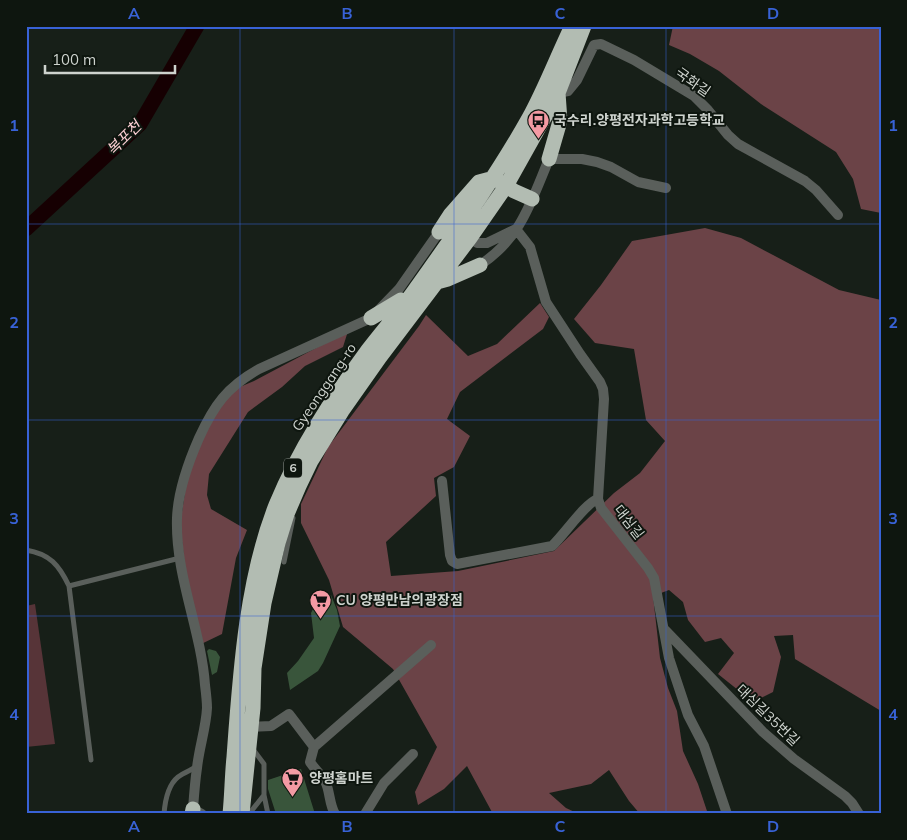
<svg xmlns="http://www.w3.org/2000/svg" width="907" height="840" font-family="Mulish,'Noto Sans KR',sans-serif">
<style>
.green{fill:#573438}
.forest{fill:#6b4347}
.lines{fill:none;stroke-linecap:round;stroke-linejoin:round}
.river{stroke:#160002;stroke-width:15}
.building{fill:#39553b}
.lane{stroke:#5a5f5b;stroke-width:5}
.street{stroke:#5a5f5b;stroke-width:10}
.highway{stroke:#b2bcb2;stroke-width:15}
.grid{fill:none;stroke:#3862d6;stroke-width:1;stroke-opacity:0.55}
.labels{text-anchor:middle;stroke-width:4;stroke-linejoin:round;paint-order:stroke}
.shield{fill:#0e160f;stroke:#949a95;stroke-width:1}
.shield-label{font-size:12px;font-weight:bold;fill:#ced3ce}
.street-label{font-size:14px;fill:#ced3ce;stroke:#0e160f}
.poi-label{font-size:14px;font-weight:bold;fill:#ced3ce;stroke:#0e160f;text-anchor:start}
.water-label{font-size:15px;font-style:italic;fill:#fed1d5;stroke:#0e160f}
.neatline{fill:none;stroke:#3862d6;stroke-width:2}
.grid-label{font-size:16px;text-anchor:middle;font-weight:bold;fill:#3862d6}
</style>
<rect width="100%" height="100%" fill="#171f18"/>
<path class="green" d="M35 604 55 744 26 747V606Z"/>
<path class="forest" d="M673 26H881V213L861 209 853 179 836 152 761 104 719 71 690 54 669 45Z
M705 228 741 238 839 290 881 300V711L795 659 793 635 774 636 781 657 773 692 753 702 718 674 734 653 721 638 705 642 688 620 683 602 669 590 653 596 660 658 668 688 677 711 683 751 698 784 708 814H640L629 801 609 770 591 784 549 793 566 808 579 814H493L467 766 444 789 418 805 415 792 437 747 393 669 343 627 329 580 301 523V504L328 447 419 326 426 315 468 356 497 344 540 303 549 317 543 329 460 392 447 419 470 436 454 467 434 478 436 496 386 542 391 576 458 571 554 551 614 493 640 473 665 441 646 420 634 349 595 343 574 319 601 285 632 241Z
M348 331 343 347 305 366 282 387 248 412 209 474 207 495 211 509 247 530 236 558 222 634 195 647 180 525 187 479 195 450 223 398 235 389 254 381Z"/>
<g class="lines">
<path class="river" d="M26 229 140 124 197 26"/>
</g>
<path class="building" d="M331 595 337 610 340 626 323 663 318 671 290 690 287 673 298 661 314 638 311 613 314 607Z
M209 649 216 651 220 657 217 672 212 675 207 651Z
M301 769 315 814H276L268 789V780Z"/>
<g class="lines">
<path class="lane" d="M26 550C50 554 59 565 69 586
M284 562 293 518
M91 760 69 586 180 558
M264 795 268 814
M164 814C165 801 168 785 178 777 183 773 191 770 196 767
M249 814 264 795V764L252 748"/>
<path class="street" d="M558 93 568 91 577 80 594 45 601 44 634 60 694 96 707 109 728 135 738 144 805 181 816 190 838 215
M516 229 530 247 546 302 580 354 600 382 603 389 604 399 598 499 601 508 648 568 654 578 669 658 688 715 704 746 727 814
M477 243H487L516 229
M480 265C521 238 531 202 549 159H582L597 162 611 167 638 182 666 188
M442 481 450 555 452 561 457 564 552 546C564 535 586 502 598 499
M665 630 763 732 794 759 845 796 852 803 859 814
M251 727 271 726 289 714 314 747 310 762C315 770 324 776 327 786 330 795 330 806 335 814
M314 747 431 645
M202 814 193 809C194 795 195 781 197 768 199 748 206 728 207 708 207 701 206 693 205 685 201 629 175 575 177 518 178 491 188 463 199 438 214 405 227 387 259 369L371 318 399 289 439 232 441 234
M365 814 384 783 413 754"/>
<path class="highway" d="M549 159 560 121 558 93
M439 232 450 215 479 182 494 178 514 191 532 199
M437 282 448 279 480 265
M371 318 401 300
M192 814 193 809
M230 814C232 795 232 776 234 757 240 675 246 581 276 505 299 449 332 399 368 350 384 329 402 309 417 287 456 232 496 177 529 118 545 89 557 57 572 26
M242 814 253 708 254 668 264 603 278 543 287 514 299 486 311 461 342 411 380 357 470 238 506 186 558 93 584 26"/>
</g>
<path class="grid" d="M240 26V814M454 26V814M666 26V814M26 224H881M26 420H881M26 616H881"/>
<defs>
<symbol id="bus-pin" viewBox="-11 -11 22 30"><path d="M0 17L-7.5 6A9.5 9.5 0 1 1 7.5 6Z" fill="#f49aa4" stroke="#0e160f"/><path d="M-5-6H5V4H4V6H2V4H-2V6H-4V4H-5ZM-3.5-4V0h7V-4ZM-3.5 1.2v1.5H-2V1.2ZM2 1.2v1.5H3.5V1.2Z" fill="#111"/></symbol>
<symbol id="supermarket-pin" viewBox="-11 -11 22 30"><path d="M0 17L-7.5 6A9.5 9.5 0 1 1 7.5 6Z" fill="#f49aa4" stroke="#0e160f"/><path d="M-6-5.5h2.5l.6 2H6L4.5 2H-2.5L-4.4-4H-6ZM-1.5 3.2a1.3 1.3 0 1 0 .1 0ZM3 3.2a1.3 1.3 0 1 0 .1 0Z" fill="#111"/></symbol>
</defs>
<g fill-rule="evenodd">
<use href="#bus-pin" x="526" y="108" width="25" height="34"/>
<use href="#supermarket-pin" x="308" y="588" width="25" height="34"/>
<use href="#supermarket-pin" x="280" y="766" width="25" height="34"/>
</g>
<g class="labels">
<rect class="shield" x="284" y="458.5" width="18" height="19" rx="4"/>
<g class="shield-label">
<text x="293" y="472">6</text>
</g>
<g class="street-label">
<text transform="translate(693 82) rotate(35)" y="5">국화길</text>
<text transform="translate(324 387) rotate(-56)" y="5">Gyeonggang-ro</text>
<text transform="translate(629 522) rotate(52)" y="5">대심길</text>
<text transform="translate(768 715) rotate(44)" y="5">대심길35번길</text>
</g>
<g class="poi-label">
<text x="554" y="125">국수리.양평전자과학고등학교</text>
<text x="336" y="605">CU 양평만남의광장점</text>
<text x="309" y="783">양평홈마트</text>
</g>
<g class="water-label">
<text transform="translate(124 138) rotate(-45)" y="5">복포천</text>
</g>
</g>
<rect width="907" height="840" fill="none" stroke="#0e160f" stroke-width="55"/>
<path d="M45 65v8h130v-8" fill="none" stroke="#ced3ce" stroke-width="2.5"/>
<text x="52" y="65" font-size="15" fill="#ced3ce" stroke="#0e160f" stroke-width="4" paint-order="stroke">100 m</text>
<rect x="28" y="28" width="852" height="784" class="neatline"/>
<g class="grid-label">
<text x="134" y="19">A</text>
<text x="347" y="19">B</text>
<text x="560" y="19">C</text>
<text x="773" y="19">D</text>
<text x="14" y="131">1</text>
<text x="893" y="131">1</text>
<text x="14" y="328">2</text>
<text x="893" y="328">2</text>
<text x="14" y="524">3</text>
<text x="893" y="524">3</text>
<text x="14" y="720">4</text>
<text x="893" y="720">4</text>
<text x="134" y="832">A</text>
<text x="347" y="832">B</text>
<text x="560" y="832">C</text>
<text x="773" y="832">D</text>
</g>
</svg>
